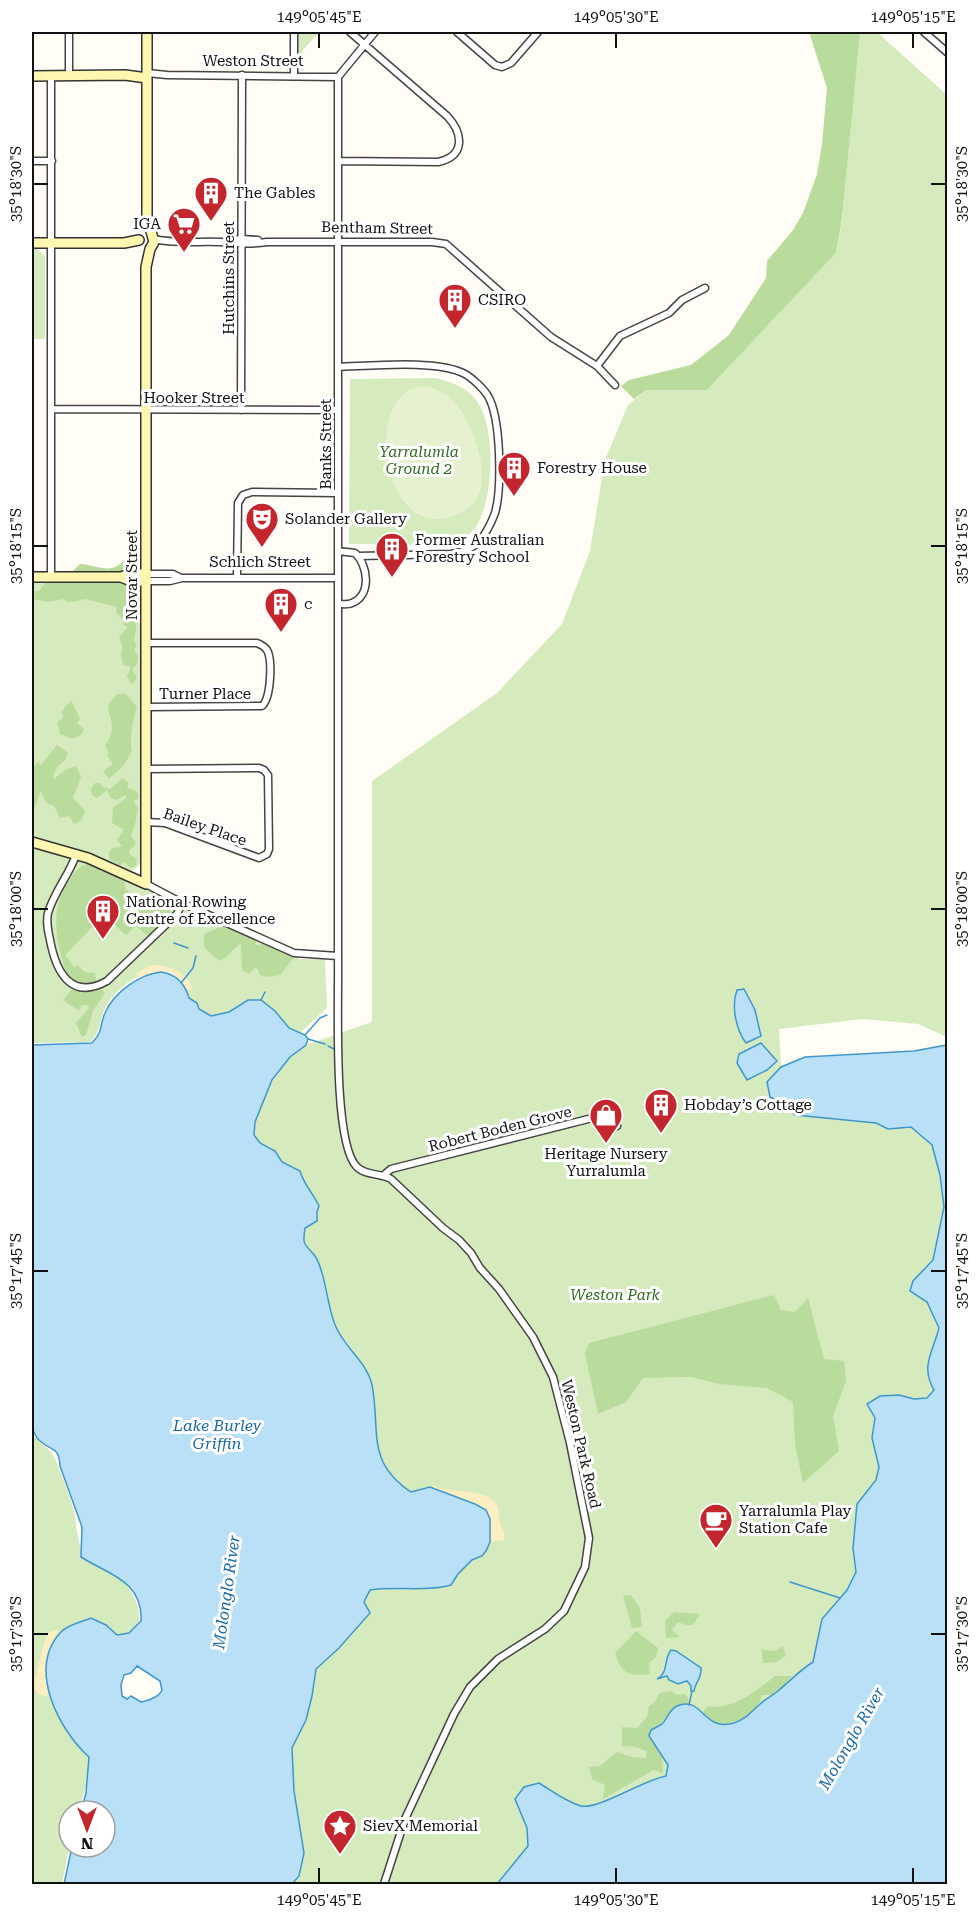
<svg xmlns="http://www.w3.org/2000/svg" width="979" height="1916" font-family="'Roboto Serif',serif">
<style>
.green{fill:#d5ebbd}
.forest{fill:#b9dc9c}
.sand{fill:#fbeec1}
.pitch{fill:#e6f2cf}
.water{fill:#b9e0f7;stroke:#3f96cf;stroke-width:1.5;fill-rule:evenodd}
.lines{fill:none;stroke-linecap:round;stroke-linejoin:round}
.stream{stroke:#3f96cf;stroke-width:1.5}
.street-casing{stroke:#444;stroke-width:9}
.secondary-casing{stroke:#333;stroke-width:12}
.street{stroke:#fff;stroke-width:6}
.secondary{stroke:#fff6b0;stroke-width:9}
.ticks{fill:none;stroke:#111;stroke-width:2}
.labels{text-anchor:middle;stroke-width:6;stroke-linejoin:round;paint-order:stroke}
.street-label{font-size:15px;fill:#111;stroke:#fff}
.poi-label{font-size:15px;fill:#111;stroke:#fff;text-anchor:start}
.park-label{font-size:15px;font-style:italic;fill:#2f6b1f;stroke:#fff}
.water-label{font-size:16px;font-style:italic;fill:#1768a6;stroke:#fff}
.neatline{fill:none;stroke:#111;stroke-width:2}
.ticks-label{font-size:15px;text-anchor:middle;fill:#111}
</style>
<rect width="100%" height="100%" fill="#fffdf5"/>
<path class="green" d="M297 32H319L303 50V52L300 55 301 68H297Z
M859 32H877L947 95V1037L918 1024 862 1019 779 1029 781 1067 767 1082 770 1097 783 1103 795 1115 876 1123 888 1129 911 1127 932 1145 940 1175 944 1207 933 1260 913 1281 927 1302 939 1328C933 1352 919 1367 934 1390L928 1398 914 1399 899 1395 880 1396 867 1404 875 1418 872 1438 879 1467 876 1480 857 1504 853 1548 856 1572 847 1590 822 1619 815 1665 793 1676 787 1681 793 1686 747 1718 710 1721 704 1715 668 1713 663 1724 651 1730 649 1736 668 1765 666 1776 622 1792 602 1804 583 1807 565 1799 523 1815 527 1828 528 1846 497 1884H292C312 1860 297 1820 294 1791 293 1778 291 1762 292 1749 294 1739 302 1729 306 1719 312 1703 314 1687 316 1669L339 1648 370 1614 364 1602 370 1590C397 1587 425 1592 451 1585 459 1572 467 1562 482 1556L490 1535V1520L486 1510 475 1504 436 1490 411 1493 396 1482 381 1460 373 1413 360 1360 336 1328 315 1257 305 1247 303 1238 308 1189 300 1171 282 1162 275 1151 260 1143 254 1135 255 1122 268 1088 290 1057 306 1045 372 1022V781L497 693 562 624 590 551 605 460 628 405 646 390H707L836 253 842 221Z
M32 248H36L45 256V339H32Z
M435 378C453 382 471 389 480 406 496 433 495 517 467 536 449 549 374 543 349 544L350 379Z
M32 583 135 585 140 589 143 858C140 865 136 870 128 871L32 839Z
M32 845 85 860 145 886 212 921 300 959H325L327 1008 300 1033 289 1028 275 1011 238 1005 230 1012 211 1016 198 1009 197 1003 189 998 186 989 173 973C165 971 157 969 149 972 132 977 110 994 104 1011 98 1025 102 1028 91 1042L32 1043Z
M32 1432C37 1443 51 1448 55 1459 62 1476 69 1493 74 1511 76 1520 77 1540 81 1546 88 1558 103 1564 114 1572 127 1582 140 1601 139 1618 139 1633 132 1635 119 1639L96 1621 84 1620 67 1627 53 1642 47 1660 90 1762 88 1780 78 1811H69V1847L62 1884H32Z"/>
<path class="forest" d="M809 32H860L842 219 836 253 707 390H646L634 399 621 386 629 380 691 365 729 335 766 278 767 261 793 230 803 213 817 174 822 144 827 88Z
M127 557 134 561V569L131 570 137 595 136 605 138 616 134 640 137 646 134 649 138 656 137 664 133 668V672L137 676 136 680 131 684 127 676 131 667 123 665 121 653 123 648 119 637 128 627 123 624 124 620 116 613 117 607 85 599 74 602H67L64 599 49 602 32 599V591H39L46 582C61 582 69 575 80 564 100 565 111 577 127 557Z
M118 694H126L137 707C133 719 129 739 132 751L124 765 109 779 103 771 113 764 107 755 109 753 105 746C108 741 112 735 112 728 112 710 100 709 118 694Z
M71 700 80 719 77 723 84 729 82 734 73 739 60 734 57 722 63 718 62 711Z
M57 745 68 753 65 760 57 767 53 776 54 779 65 770 76 766 81 777 73 798 85 811 82 820 74 824 69 816 60 818 54 806 46 803 41 791 32 814V768L38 762 41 765Z
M122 778 129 783 127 788C135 791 137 789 139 798L133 801 138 808 135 825 131 835 136 844 130 850 129 854 137 859 136 866 130 868 125 862 120 865 109 859V853L111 849 122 846 117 840 124 830 112 823 113 808 126 798V795L116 800 111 798 107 790 97 798 92 795 91 789 95 783H100L103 787 110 789Z
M87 864 124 880 126 889 141 904 148 900 155 903 164 902 171 909 168 917 160 916 156 920V930L149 937 136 926 126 935 104 915 65 955 74 967 77 965 85 972 95 973 96 981 81 984 68 977C56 944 48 910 70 879 75 871 78 867 87 864Z
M225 925 231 929 257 939 255 945H259L271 940 291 949 293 959 280 975 267 977 260 975 256 967 249 974 242 970 241 944C232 948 230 957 219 961L204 947V934Z
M101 989 105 993 93 1011 86 1035 82 1037 76 1023 89 1008 88 1005H82L79 1011 63 1000 71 990 88 992Z
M774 1295 781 1310 795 1312 808 1298 824 1359 844 1361 846 1381 833 1416 839 1451 803 1483 795 1444 793 1402 767 1388 719 1384 691 1377 643 1378 626 1402 598 1414 585 1354 589 1343Z
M631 1595 640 1608 642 1627 632 1628 623 1596Z
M674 1612 700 1614 693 1625H686L678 1622 672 1630 680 1637 666 1638 665 1621Z
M636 1631 658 1648 656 1657 649 1663 650 1674C629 1676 622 1675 615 1653Z
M783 1646 786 1655 777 1662 763 1663 761 1649 775 1651Z
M775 1676H793L773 1695H762C756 1717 738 1723 718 1725L704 1715 703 1711 709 1706C731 1711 758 1690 775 1676Z
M671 1691 677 1695 685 1694 688 1698 689 1703C666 1709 665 1721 649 1737L662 1757 663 1774 654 1770 603 1799 605 1785 592 1779 589 1767 600 1766 617 1752 632 1757 646 1758 647 1751 632 1746 622 1747V1727L637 1728 647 1717 649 1706 654 1703 660 1693Z"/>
<path class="sand" d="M151 965C168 964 187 972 193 989L188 990C183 986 180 978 175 975 163 966 149 975 138 978L136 973Z
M434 1486C451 1493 486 1488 496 1504 500 1510 498 1516 500 1523 502 1530 506 1532 504 1540L490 1542V1520L475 1504 431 1487Z
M59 1630C44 1655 44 1667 48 1696 42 1695 38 1695 35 1690 32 1684 44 1644 47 1634L53 1631Z"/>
<path class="pitch" d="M420 386C433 387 444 391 453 401 473 421 496 483 471 506 464 512 455 516 446 518 382 532 363 398 420 386Z"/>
<path class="water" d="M161 972C176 974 185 984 189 998L197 1003 199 1009 211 1016 229 1012 248 1000H261L275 1011 289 1028 305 1035 308 1039 306 1045 290 1057 272 1080 255 1122 254 1135 260 1143 275 1151 282 1162 300 1171C304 1185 313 1193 319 1206L317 1212V1221L305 1228C302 1247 305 1243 315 1256 326 1273 327 1308 336 1327 345 1348 367 1362 372 1385 381 1431 365 1461 411 1492L430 1487 475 1504 486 1510 490 1519V1542L486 1551 482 1556 472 1560 458 1574 451 1585C425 1592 397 1586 370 1590L364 1602 370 1613 339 1648 316 1669 312 1696 306 1720 292 1748 294 1791 304 1853 299 1876 292 1884H64L72 1847H105V1811H81L86 1793 89 1757C58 1729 27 1668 61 1632 69 1624 82 1622 91 1618L106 1625 117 1635 129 1633 141 1621C143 1580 107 1574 81 1557L82 1527 60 1466C59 1446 51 1451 40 1441 36 1438 34 1432 32 1428V1045L92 1043C104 1030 99 1026 105 1013 114 992 140 974 161 972ZM137 1666 160 1681 162 1690C159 1697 148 1701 141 1702L131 1696 127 1699 122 1696 121 1685 124 1675 131 1673Z
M744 989 755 1010 761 1036 746 1043C736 1030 731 1006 737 990Z
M761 1043 777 1061 767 1070 747 1080 737 1063 739 1054Z
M947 1045V1884H497L528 1846 527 1828 515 1799 524 1787 539 1783C552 1791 566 1802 581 1806 598 1810 643 1780 666 1776L668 1765 649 1736 651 1730C654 1728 660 1726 663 1723 668 1717 669 1710 677 1706 703 1695 702 1732 734 1723 746 1719 750 1713 759 1705 765 1699 772 1696 778 1691 790 1681 800 1670 813 1662L822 1619 847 1590 856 1572 853 1548 857 1504 876 1480 879 1467 872 1438 875 1418 867 1404 880 1396 899 1395 914 1399 927 1398 934 1390C920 1366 933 1352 939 1328L927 1302 910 1291 913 1281 933 1260 944 1207 940 1175 932 1145 911 1127 888 1129 876 1123 795 1115 783 1103 770 1097 767 1082 781 1067 805 1057 914 1051Z
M671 1650 676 1651 701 1668C702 1679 695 1682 694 1691H691V1686L687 1681 678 1684 669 1680 667 1676 657 1679C669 1673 663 1660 671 1650Z"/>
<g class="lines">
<path class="stream" d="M174 943 188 948
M181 983 193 968 196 956
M261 1000 265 992
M305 1035 320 1018 327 1015
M308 1039 325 1044
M328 1046 334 1049
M790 1582 840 1598
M689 1705 692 1691"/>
<defs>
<path id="street" d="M294 32V76
M457 32 495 65 502 67 511 63 538 32
M924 32 948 53
M147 73 167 75 338 77
M51 75V577
M69 75V32
M338 77V956C339 995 332 1143 357 1167 366 1176 381 1173 391 1179L443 1228 459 1240 471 1253 480 1268 499 1289 533 1337 553 1377 570 1443 589 1538 585 1567 564 1611 545 1629 498 1659 470 1687 454 1714 405 1819 384 1884
M338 77 375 32
M32 161H52
M338 161 438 162C466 156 463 133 447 116L350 32
M153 239C175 244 197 241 220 242 236 243 250 245 267 242H432L446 244 551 337 597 366 615 385
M223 242 241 239 258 240
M597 366 620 336 669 313 682 300 705 288
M338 367C370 366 438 359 465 374 472 378 483 388 488 396 501 418 502 488 495 513 492 521 487 531 482 538 475 548 463 552 451 554L358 556
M51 409 338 410
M241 410 242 75
M338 551 355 553C368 565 372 595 352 603 348 605 343 604 338 604
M147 574H173L181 578
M237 577 238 503 243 495 252 492 338 493
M147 581H170L182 578H338
M147 707 262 706C271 698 272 663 268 652 266 647 262 645 257 643H147
M146 822 165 823 259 858 267 854 269 849 268 775 264 770 259 768 146 769
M76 855C69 875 54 892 48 913 46 922 48 931 50 940 56 972 71 1001 107 981L177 914 182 903
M146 884 182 903 294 953 338 956
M384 1175 391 1169 604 1115C614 1114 615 1118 617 1126"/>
<path id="secondary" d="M32 76 125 75 147 78
M32 243H124L139 240
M32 577H121L130 574H147
M121 577 131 581H147
M32 842 88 858 146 884V267L150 249 154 242 147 217V32"/>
</defs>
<use href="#street" class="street-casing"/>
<use href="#secondary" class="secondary-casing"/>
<use href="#street" class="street"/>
<use href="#secondary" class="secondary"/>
</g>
<path class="ticks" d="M319 33V48M616 33V48M913 33V48M33 184H48M931 184H946M33 546H48M931 546H946M33 909H48M931 909H946M33 1271H48M931 1271H946M33 1634H48M931 1634H946M319 1868V1883M616 1868V1883M913 1868V1883"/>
<defs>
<symbol id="building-pin" viewBox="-11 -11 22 30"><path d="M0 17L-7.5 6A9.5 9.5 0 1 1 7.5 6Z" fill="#c4262e" stroke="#fff"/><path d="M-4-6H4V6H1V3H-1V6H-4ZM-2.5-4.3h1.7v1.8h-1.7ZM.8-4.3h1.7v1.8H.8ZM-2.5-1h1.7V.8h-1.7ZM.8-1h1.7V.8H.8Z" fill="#fff"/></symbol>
<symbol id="supermarket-pin" viewBox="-11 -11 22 30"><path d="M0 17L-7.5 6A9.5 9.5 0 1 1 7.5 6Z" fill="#c4262e" stroke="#fff"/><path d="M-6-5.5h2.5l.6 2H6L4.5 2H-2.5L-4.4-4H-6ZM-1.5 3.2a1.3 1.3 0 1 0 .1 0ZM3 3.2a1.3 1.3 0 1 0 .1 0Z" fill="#fff"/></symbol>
<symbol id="theatre-pin" viewBox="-11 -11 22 30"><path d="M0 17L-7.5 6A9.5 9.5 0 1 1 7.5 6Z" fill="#c4262e" stroke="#fff"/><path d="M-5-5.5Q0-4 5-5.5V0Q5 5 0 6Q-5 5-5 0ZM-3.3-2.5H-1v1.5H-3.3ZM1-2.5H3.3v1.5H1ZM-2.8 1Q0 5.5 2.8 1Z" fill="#fff"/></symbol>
<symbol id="shop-pin" viewBox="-11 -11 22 30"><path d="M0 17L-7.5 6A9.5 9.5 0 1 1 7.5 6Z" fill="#c4262e" stroke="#fff"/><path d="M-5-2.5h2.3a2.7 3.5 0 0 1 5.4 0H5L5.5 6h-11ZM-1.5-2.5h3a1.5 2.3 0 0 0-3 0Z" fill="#fff"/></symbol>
<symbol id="cafe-pin" viewBox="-11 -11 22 30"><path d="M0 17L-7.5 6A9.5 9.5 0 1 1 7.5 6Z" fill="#c4262e" stroke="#fff"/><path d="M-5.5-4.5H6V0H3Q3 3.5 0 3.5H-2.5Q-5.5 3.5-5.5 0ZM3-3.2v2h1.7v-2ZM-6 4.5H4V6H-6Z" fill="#fff"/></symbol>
<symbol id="sight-pin" viewBox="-11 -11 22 30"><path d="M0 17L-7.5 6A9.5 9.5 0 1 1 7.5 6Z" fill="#c4262e" stroke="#fff"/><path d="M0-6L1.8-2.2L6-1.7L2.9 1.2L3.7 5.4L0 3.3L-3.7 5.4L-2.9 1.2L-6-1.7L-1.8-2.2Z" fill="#fff"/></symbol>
</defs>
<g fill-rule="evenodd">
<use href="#building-pin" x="192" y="174" width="38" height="52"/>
<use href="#supermarket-pin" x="165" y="205" width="38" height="52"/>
<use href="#building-pin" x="436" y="281" width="38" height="52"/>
<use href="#building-pin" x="495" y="449" width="38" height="52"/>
<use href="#theatre-pin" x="243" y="500" width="38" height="52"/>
<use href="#building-pin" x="373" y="530" width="38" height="52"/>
<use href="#building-pin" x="262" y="585" width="38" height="52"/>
<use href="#building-pin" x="84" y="892" width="38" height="52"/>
<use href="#building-pin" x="642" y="1086" width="38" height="52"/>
<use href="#shop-pin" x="587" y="1096" width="38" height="52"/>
<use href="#cafe-pin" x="697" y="1501" width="38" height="52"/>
<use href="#sight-pin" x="321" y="1807" width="38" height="52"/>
</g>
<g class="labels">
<g class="street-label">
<text x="253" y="66">Weston Street</text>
<text transform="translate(377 228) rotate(1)" y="5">Bentham Street</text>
<text transform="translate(229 278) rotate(-90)" y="5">Hutchins Street</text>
<text x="194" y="403">Hooker Street</text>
<text transform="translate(326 444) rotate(-90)" y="5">Banks Street</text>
<text x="260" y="567">Schlich Street</text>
<text transform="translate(132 575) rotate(-90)" y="5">Novar Street</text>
<text x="205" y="699">Turner Place</text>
<text transform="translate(205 827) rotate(19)" y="5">Bailey Place</text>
<text transform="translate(500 1129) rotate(-14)" y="5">Robert Boden Grove</text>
<text transform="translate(581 1444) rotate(77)" y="5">Weston Park Road</text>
</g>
<g class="poi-label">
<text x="234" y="198">The Gables</text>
<text x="161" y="229" text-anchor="end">IGA</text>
<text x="478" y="305">CSIRO</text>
<text x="537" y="473">Forestry House</text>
<text x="285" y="524">Solander Gallery</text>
<text x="415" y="545">Former Australian<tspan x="415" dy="17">Forestry School</tspan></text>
<text x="304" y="609">c</text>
<text x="126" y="907">National Rowing<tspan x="126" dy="17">Centre of Excellence</tspan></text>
<text x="684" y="1110">Hobday’s Cottage</text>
<text x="606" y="1159" text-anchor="middle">Heritage Nursery<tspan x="606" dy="17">Yurralumla</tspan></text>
<text x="739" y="1516">Yarralumla Play<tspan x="739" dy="17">Station Cafe</tspan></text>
<text x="363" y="1831">SievX Memorial</text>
</g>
<g class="park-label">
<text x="419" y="457">Yarralumla<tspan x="419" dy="17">Ground 2</tspan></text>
<text x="615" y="1300">Weston Park</text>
</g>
<g class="water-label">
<text x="217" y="1431">Lake Burley<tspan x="217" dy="18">Griffin</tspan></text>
<text transform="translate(226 1592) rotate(-82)" y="6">Molonglo River</text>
<text transform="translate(851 1738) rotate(-60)" y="6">Molonglo River</text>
</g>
</g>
<rect width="979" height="1916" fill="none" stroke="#ffffff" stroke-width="66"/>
<g transform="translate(87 1829) rotate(180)"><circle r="28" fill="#ffffff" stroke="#a0a0a0" stroke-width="1.5"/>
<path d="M0-4.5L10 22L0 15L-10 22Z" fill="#c4262e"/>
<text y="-9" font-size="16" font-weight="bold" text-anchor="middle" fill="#111111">N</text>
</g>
<rect x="33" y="33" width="913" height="1850" class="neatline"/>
<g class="ticks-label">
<text x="319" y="22">149°05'45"E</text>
<text x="616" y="22">149°05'30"E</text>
<text x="913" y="22">149°05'15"E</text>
<text transform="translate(962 184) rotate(-90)" y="5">35°18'30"S</text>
<text transform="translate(16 184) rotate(-90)" y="5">35°18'30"S</text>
<text transform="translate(962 546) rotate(-90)" y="5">35°18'15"S</text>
<text transform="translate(16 546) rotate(-90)" y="5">35°18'15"S</text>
<text transform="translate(16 909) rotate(-90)" y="5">35°18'00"S</text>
<text transform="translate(962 909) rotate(-90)" y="5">35°18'00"S</text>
<text transform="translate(16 1271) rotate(-90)" y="5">35°17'45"S</text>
<text transform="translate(962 1271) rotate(-90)" y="5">35°17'45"S</text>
<text transform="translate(962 1634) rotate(-90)" y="5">35°17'30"S</text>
<text transform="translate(16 1634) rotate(-90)" y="5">35°17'30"S</text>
<text x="319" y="1905">149°05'45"E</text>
<text x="616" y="1905">149°05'30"E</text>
<text x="913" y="1905">149°05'15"E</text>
</g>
</svg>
